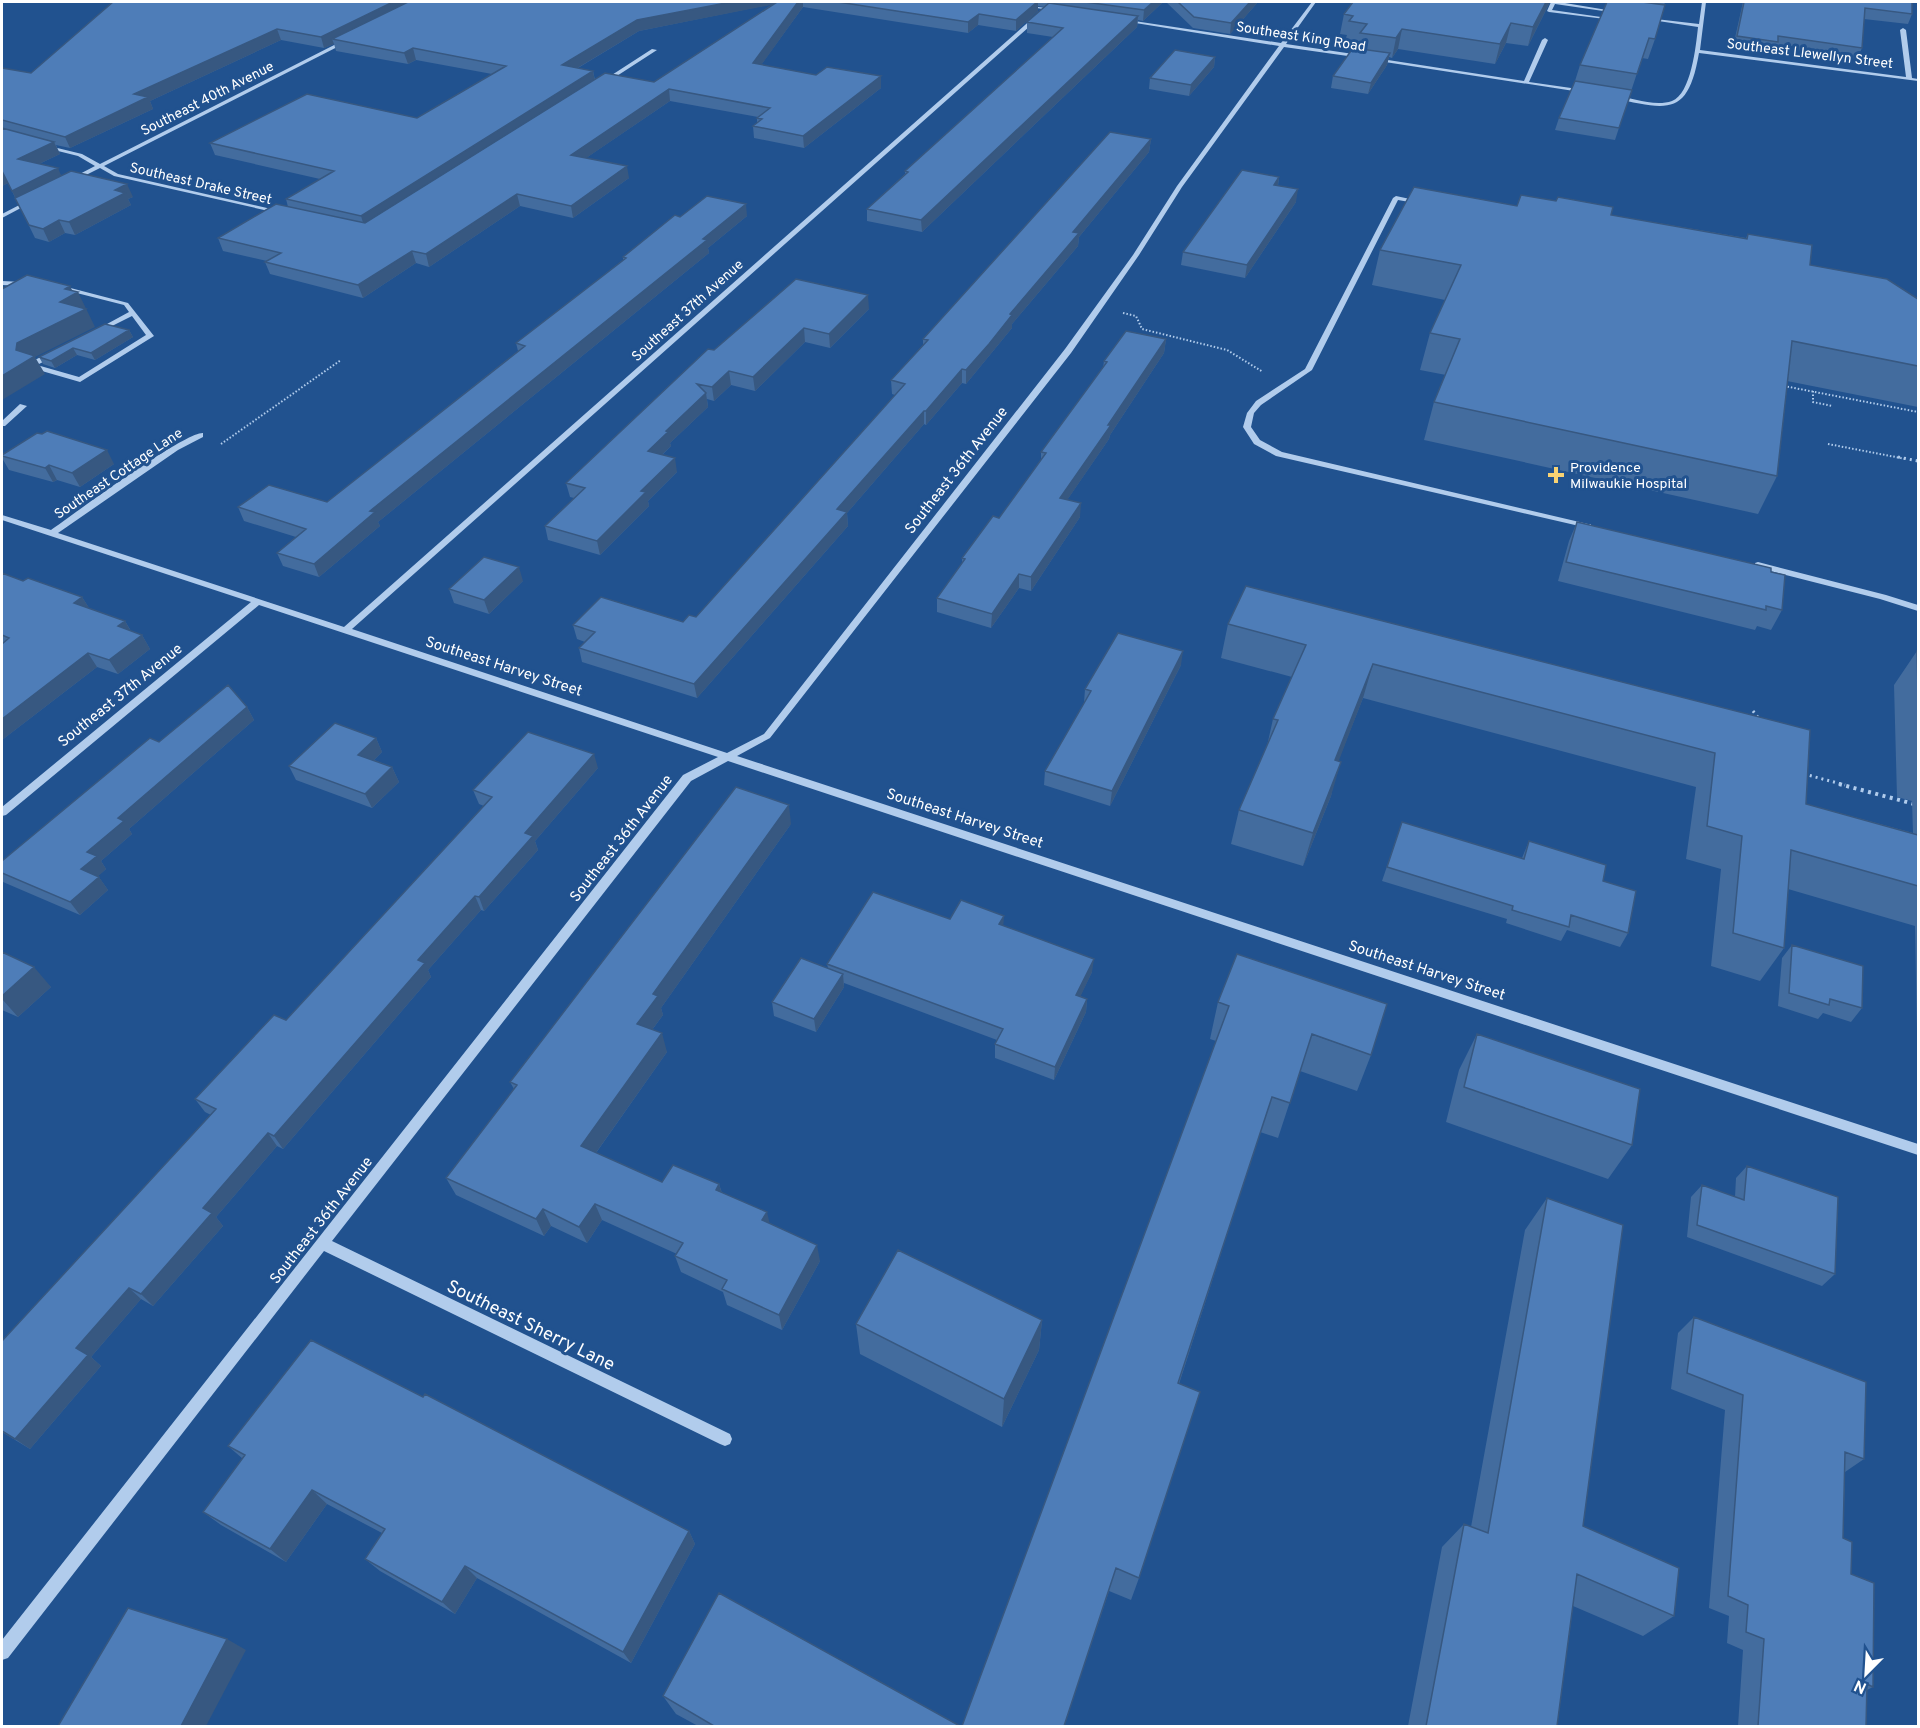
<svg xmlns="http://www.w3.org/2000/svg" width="1920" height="1728" font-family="Overpass,sans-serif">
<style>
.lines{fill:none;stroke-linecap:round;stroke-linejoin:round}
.path-far2{stroke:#b1ccec;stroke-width:2;stroke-dasharray:1.5 2;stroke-linecap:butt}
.path-far1{stroke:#b1ccec;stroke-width:3;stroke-dasharray:2 4;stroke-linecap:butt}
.path{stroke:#b1ccec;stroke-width:4;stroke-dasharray:3 4.5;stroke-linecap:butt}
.minor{fill:#b1ccec;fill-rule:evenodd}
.wall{fill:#436c9e;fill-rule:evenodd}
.shaded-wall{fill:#375881}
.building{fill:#4e7db8;stroke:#375881;stroke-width:1.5}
.poi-dot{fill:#f8d273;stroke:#21528f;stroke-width:2}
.labels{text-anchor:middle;stroke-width:6;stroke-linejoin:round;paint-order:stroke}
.far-street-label{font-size:14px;fill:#fff;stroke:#21528f}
.far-poi-label{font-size:14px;fill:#fff;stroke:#21528f;text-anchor:start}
.street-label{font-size:15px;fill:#fff;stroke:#21528f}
.near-street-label{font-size:18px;fill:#fff;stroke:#21528f}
</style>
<rect width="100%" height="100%" fill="#21528f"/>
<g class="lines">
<path class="path-far2" d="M1123 313 1136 316 1142 329 1227 350 1263 372
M1784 386 1918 412
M1813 391V402L1832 406
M221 444 341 360
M1828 444 1906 459"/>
<path class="path-far1" d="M1898 457 1918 461
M1753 711 1760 720
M1804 774 1845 785"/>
<path class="path" d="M1839 784 1918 805"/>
<path class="minor" d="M995 2H1004L1059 10 1057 11Z
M1312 2H1316L1286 44 1360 55 1362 58 1284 47 1182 187 1139 255 1071 353 770 738 737 756 1918 1144V1155L728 761 691 781 332 1241 730 1434 732 1439 730 1444 725 1446 720 1444 324 1251 8 1658 2 1660V1640L683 775 718 757 259 605 6 815 2 816V807L251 602 2 520V515L51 530C74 514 184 432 203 433V437L178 450 58 533 344 627 1034 17H1038V19L352 629 727 753 764 734 1065 349 1133 255 1177 186 1279 46 1123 21 1121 19 1281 43Z
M1551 2H1559L1619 12 1617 13 1555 4 1552 10 1615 19 1613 20 1549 12 1547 11Z
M1702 2H1706L1700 50 1906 77 1900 30 1903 28 1906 30 1912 78 1918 79V81L1699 53C1688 117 1668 110 1613 98L1612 97 1615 95C1631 98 1655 107 1672 101 1691 94 1696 46 1698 27L1645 19 1647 18 1699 24Z
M1545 38 1548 40 1529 82 1585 90 1587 93 1372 60 1375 58 1524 81 1542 40Z
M344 40 349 41 104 166 118 174 280 211 282 212V214L114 176 100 168 76 180H72V178L95 166 78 156 42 147 45 145 82 154 100 164Z
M652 49 657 50 606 83 601 82Z
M1396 196 1424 202 1421 204 1398 200 1312 370 1261 405 1254 413 1251 427 1260 440 1282 452 1588 524H1591V528H1588L1276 456 1254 444 1243 427 1247 413 1256 401 1305 369 1393 198Z
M29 200 34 201 2 218V214Z
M2 281 22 282 25 284 22 286 2 285Z
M59 285 128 303 154 336 80 382 28 367V363L52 352 56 354 55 356 37 365 79 377 146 335 132 316 100 332H96V330L129 312 124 305 57 288V286Z
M20 404 27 406 5 426H2V421Z
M1758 562 1886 595 1918 605V611L1880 599 1755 567V563Z"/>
</g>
<path class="wall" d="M113 2H1163L1143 21 1138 20 1137 27 922 232 867 221V209L905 174V171L1053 37 1027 33V22L1045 7 1038 6V11L1016 31 978 25 968 33 803 7 761 65 881 88 804 148 754 138 753 126 757 123V118L758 117 670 101 586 158 629 178 573 218 520 206 429 267 416 263 363 298 270 274 265 262 267 261 223 251 218 238 288 207 286 199 320 179 215 155 210 143 417 118 492 74 416 60 408 64 336 51 334 44 324 48 281 40 150 101 153 109 70 148 56 145 60 154 39 164 61 175 133 197 128 199 131 205 75 235 65 233 49 242 35 238 8 183 2 186V68L31 73ZM773 4 654 82 595 80 593 71 578 68 639 31Z
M1166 2H1258L1230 34 1193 28Z
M1353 2H1550L1528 46 1506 43 1495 64 1398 49 1392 58 1389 57 1387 65 1368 94 1331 88 1333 76 1357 48 1358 43 1345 41 1347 35 1340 34 1344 14Z
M1608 2H1665L1655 39 1648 59 1642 58 1615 140 1555 130 1559 118 1575 81 1580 65Z
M1743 2H1912V14L1908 24 1864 19 1862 48 1857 59 1775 47 1773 52 1733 47Z
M1215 57 1214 67 1189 96 1149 89 1150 78Z
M1151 139 1149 152 1079 237 1078 246 1012 324V328L966 384 962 383 926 425 924 424 847 513 848 526 697 698 582 662 579 648 585 642 577 639 573 625 683 622 696 617 895 395 892 394 891 380 923 345V339Z
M1279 177 1278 186 1296 202 1245 278 1181 265 1183 252Z
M1517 206 1611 215 1746 238 1748 234 1810 265 1918 299V407L1787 381 1777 476 1758 514 1424 440 1434 402 1446 375 1420 370 1430 333 1445 300 1372 285 1380 250Z
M747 216 708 248 709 253 378 522 380 526 319 577 283 566 277 553 296 537 244 521 238 507 327 502 518 351 516 343 623 260V257L680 217Z
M869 309 830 348 805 342 755 391 731 385 714 401 707 399 708 407 670 443 671 446 662 455 677 472 648 501 649 506 600 555 548 540 545 526 574 498 570 497 566 483 714 350Z
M129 330 133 337 95 360 77 355 55 368 43 364 39 357Z
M1166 339 1164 353 1110 435 1109 439 1067 500 1080 517 1031 591 1019 588 991 628 937 612V598L962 563V558L999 518 1041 460V452L1103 368 1104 361Z
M2 455 114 464 80 487 57 480 53 482 9 470 2 458Z
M1577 522 1771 572 1782 610 1771 630 1757 626 1755 630 1558 581 1569 541Z
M2 573 23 581 82 597 89 608 125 621 131 631 142 635 150 649 118 674 97 667 2 740Z
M523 581 489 614 454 603 449 589Z
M1228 624 1810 730 1806 804 1913 833 1912 801 1897 797 1894 685 1917 651H1918V1086L1915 926 1788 889 1784 948 1760 981 1711 966 1721 869 1686 859 1696 787 1363 698 1338 761 1331 796 1303 866 1231 844 1239 810 1267 746 1273 719 1292 677 1221 658Z
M1181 665 1110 806 1044 785 1045 771 1084 703 1085 689Z
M247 707 254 720 129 829 132 834 101 861 106 869 98 876 108 890 80 915 3 882 2 880V861L159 742Z
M376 738 382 752 374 760 392 767 399 782 372 808 296 780 289 766Z
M598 768 535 841 538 850 484 911 481 910 428 970 431 977 283 1149 277 1146 216 1217 223 1226 153 1306 141 1299 91 1357 101 1366 30 1449 2 1432V1341L211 1115 205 1112 195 1099 286 1020 484 806 479 804 473 790Z
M1402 822 1522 858 1529 841 1603 881 1628 933 1620 947 1567 930 1561 941 1506 923 1507 919 1382 881Z
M791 824 661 1008 663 1015 652 1030 667 1052 596 1153 662 1182 719 1184 722 1193 769 1223 820 1261 782 1330 727 1305 723 1292 681 1272 675 1256 677 1254 602 1220 587 1243 551 1226 544 1236 456 1195 446 1178 514 1089 510 1082Z
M950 919 1003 926 1092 972 1080 996 1087 999 1086 1012 1054 1080 995 1058V1044L997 1040 844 983V987L816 1032 774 1016 772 1002 828 968 827 964Z
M1792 945 1862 1008 1851 1022 1823 1013 1818 1019 1778 1006 1782 958Z
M2 952 51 987 18 1017 2 1010Z
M1218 1002 1371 1055 1357 1091 1300 1071 1278 1138 1260 1132 1179 1384 1139 1578 1131 1600 1109 1591 1064 1726H962L1216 1041 1210 1039Z
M1477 1034 1632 1145 1608 1179 1446 1122 1459 1070Z
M1747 1166 1835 1274 1822 1286 1687 1237 1691 1197 1702 1185 1735 1197 1736 1178Z
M1547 1198 1583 1526 1674 1616 1643 1636 1573 1606 1557 1726H1408L1442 1547 1464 1524 1471 1527 1525 1230Z
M1694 1317 1864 1459 1845 1472 1843 1538 1851 1574 1873 1687 1867 1690 1866 1726H1738L1743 1650 1727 1643 1729 1616 1709 1608 1725 1410 1671 1389 1678 1333Z
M1042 1320 1039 1350 1002 1427 860 1354 856 1324Z
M228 1446 689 1531 695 1544 631 1663 477 1578 455 1614 380 1571 365 1559 382 1533 327 1504 286 1562 221 1525 203 1512 243 1459Z
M663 1696 960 1726H698L676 1714Z"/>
<path class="shaded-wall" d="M393 2H417L332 39 334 44 324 48 321 37Z
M731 2H786L639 31 564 76 562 65 637 20Z
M798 2H803V7L754 75 753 63Z
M1037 2H1038V11L1016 31V20Z
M1153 2H1163L1143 21 1144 10Z
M1250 2H1258L1230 34 1231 23Z
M1546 2H1550L1528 46 1533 27Z
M979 14 978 25 968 33V22Z
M1138 16 1137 27 922 232 921 220Z
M1511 23 1506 43 1495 64 1500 44Z
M277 29 281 40 150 101 153 109 70 148 65 137 134 94Z
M1402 29 1398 49 1392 58 1396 38Z
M413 48 416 60 408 64 404 53Z
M1390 53 1387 65 1368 94 1371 83Z
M1215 57 1214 67 1189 96 1191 85Z
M593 71 595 82 365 229 361 216Z
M881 76V88L804 148 803 136Z
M669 89 670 101 573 167 571 155Z
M1151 139 1149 152 1079 237 1078 246 1012 324V328L966 384V370L1073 232Z
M54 142 60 154 24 171 18 159Z
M627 166 629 178 573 218 571 206Z
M58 168 63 180 18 203 12 191Z
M2 171 8 183 2 186Z
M1279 177 1277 190 1274 185Z
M127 184 133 197 128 199 131 205 75 235 69 222 115 190Z
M1298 189 1296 202 1245 278 1247 265Z
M517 194 520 206 429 267 426 254Z
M746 204 747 216 708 248 709 253 378 522 380 526 319 577 314 564 370 511Z
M59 220 65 233 49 242 43 229Z
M412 251 416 263 363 298 358 285Z
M70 286 74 294 78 292 95 327 35 357 45 374 2 400V376L16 350 17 343 60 302 65 289Z
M868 295 869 309 830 348 829 334Z
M804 328 805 342 755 391 753 377Z
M129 330 133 337 95 360 91 353Z
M1166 339 1164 353 1110 435 1109 439 1059 512 1060 498Z
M73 348 77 355 55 368 51 361Z
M962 369V383L926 425V411Z
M729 371 731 385 714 401 712 387Z
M706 393 708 407 670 443 671 446 651 465 648 451 666 431Z
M924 411V424L847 513 848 526 697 698 694 684 837 509Z
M107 450 114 464 80 487 72 473Z
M675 458 677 472 648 501 649 506 600 555 597 541 641 491Z
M49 465 57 480 53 482 45 468Z
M1081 503 1080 517 1031 591V577Z
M519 567 523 581 489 614 484 600Z
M1019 574V588L991 628 992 614Z
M82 597 91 611 74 603Z
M125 621 133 635 118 626Z
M142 635 150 649 118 674 109 660Z
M1183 651 1181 665 1110 806 1112 791Z
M88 653 97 667 2 740V719Z
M1373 664 1363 698 1326 794 1335 760Z
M247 707 254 720 129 829 132 834 101 861 106 869 91 883 81 869 87 852 118 818Z
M376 738 382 752 365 769 358 755Z
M594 754 598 768 535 841 538 850 484 911 479 897 525 833Z
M1341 762 1331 796 1303 866 1313 833Z
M392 767 399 782 372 808 365 794Z
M789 805 791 824 661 1008 663 1015 643 1042 637 1024 653 994Z
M99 877 108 890 80 915 70 902Z
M475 896 481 910 428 970 431 977 283 1149 274 1136 418 960Z
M1004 916 1003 930 999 924Z
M1094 959 1092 972 1075 1008 1076 995Z
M34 967 51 987 18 1017 2 999V996Z
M843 974 844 987 816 1032 814 1019Z
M1087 999 1086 1012 1054 1080 1055 1067Z
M662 1033 667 1052 588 1164 581 1146Z
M268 1133 277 1146 216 1217 223 1226 153 1306 141 1294 203 1208Z
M719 1184 724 1201 716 1190Z
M595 1204 602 1220 587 1243 579 1227Z
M543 1209 551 1226 544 1236 536 1219Z
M767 1212 771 1229 762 1220Z
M817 1245 820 1261 782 1330 779 1315Z
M129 1288 141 1299 91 1357 101 1366 30 1449 15 1439 76 1348Z
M1042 1320 1039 1350 1002 1427 1004 1399Z
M312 1490 327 1504 286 1562 270 1549Z
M689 1531 695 1544 631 1663 623 1652Z
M465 1566 477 1578 455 1614 442 1602Z
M227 1639 246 1650 206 1726H181Z"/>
<path class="building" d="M113 2H393L321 37 277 29 134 94 148 97 65 137 2 120V68L31 73Z
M408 2H731L637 20 562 65 593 71 361 216 286 199 334 171 210 143 307 94 417 118 506 66 413 48 404 53 332 39Z
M777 2H798L753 63 816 75 827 67 881 76 803 136 753 126 762 119 757 118 770 108 669 89 571 155 627 166 571 206 517 194 426 254 412 251 358 285 265 262 281 253 218 238 276 204 365 223 605 73 654 82Z
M838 2H1037L1016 20 979 14 968 22Z
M1085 2H1153L1144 10Z
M1178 2H1250L1231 23 1194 17Z
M1353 2H1546L1533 27 1511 23 1500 44 1402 29 1396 38 1360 33 1367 24 1349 21 1353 16 1344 14Z
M1607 2H1642L1665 5 1655 39 1649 38 1637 74 1580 65Z
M1744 2H1912V14L1865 8 1862 48 1778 36V42L1737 36Z
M1049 3 1138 16 921 220 867 209 908 172 905 171 1063 28 1027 22Z
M1353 48 1390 53 1371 83 1333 76Z
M1175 50 1215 57 1191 85 1150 78Z
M1575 81 1632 90 1619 128 1559 118Z
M2 128 54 142 18 159 58 168 12 191 2 171Z
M1110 132 1151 139 1073 232 1079 233 1010 314 1012 315 989 344 966 370 962 369 926 411H924L837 509 847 512 694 684 579 648 595 632 573 625 601 597 683 622 689 615 696 617 905 384 891 380 928 340 923 339Z
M1242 170 1279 177 1274 185 1298 189 1247 265 1183 252Z
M71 171 127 184 115 190 125 193 69 222 59 220 43 229 29 225 15 198Z
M1414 187 1517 206 1521 195 1556 201 1558 197 1613 207 1611 215 1747 239 1748 234 1812 245 1810 265 1887 279 1918 299V366L1792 341 1777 476 1434 402 1460 339 1430 333 1461 265 1380 250Z
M707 196 746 204 703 239 707 240 370 511 375 512 314 564 277 553 306 529 238 507 269 485 327 502 525 346 516 343 626 258 623 257 675 215 680 217Z
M27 275 70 286 65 289 78 292 60 302 86 309 17 343 16 350 35 356 2 376V289Z
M796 279 868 295 829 334 804 328 753 377 729 371 712 387 697 384 706 393 666 431 668 432 648 451 675 458 641 491 646 492 597 541 545 526 585 488 566 483 708 349 714 350Z
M105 324 129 330 91 353 73 348 51 361 39 357Z
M1126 331 1166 339 1108 425H1111L1060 498 1081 503 1031 577 1019 574 992 614 937 598 965 559 962 558 993 516 999 518 1046 453 1041 452 1107 362 1104 361Z
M47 431 107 450 72 473 49 465 45 468 2 456V455L37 433 42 434Z
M1577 522 1771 568V572L1785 575 1782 610 1766 606V610L1566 562Z
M484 557 519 567 484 600 449 589Z
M2 573 23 581 28 578 82 597 74 603 125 621 118 626 142 635 109 660 88 653 2 719V644L9 638 2 635Z
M1246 586 1810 730 1806 804 1918 835V886L1791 850 1784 948 1733 933 1742 836 1707 826 1715 753 1373 664 1335 760 1341 762 1313 833 1239 810 1278 720 1273 719 1306 645 1228 624Z
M1118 633 1183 651 1112 791 1045 771 1091 691 1085 689Z
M1917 651H1918V689Z
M228 685 247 707 118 818 124 821 87 852 97 856 81 869 99 877 70 902 2 873V861L150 738 159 742Z
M335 723 376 738 358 755 392 767 365 794 289 766Z
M528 732 594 754 525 833 533 836 479 897 475 896 418 960 425 963 274 1136 268 1133 203 1208 212 1213 141 1294 129 1288 76 1348 88 1355 15 1439 2 1431V1341L216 1109 195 1099 274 1015 286 1020 492 797 473 790Z
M736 787 789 805 653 994 658 996 637 1024 662 1033 581 1146 662 1182 673 1165 719 1184 716 1190 767 1212 762 1220 817 1245 779 1315 722 1289 727 1280 675 1256 683 1243 595 1204 579 1227 543 1209 536 1219 446 1178 517 1085 510 1082 517 1073Z
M1402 822 1524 859 1529 841 1606 865 1603 881 1636 891 1628 933 1571 915 1569 927 1512 910 1513 906 1387 867Z
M873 892 950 919 961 900 1004 916 999 924 1094 959 1076 995 1087 999 1055 1067 995 1044 1003 1029 827 964Z
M1792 945 1863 966 1862 1008 1830 999 1829 1005 1789 993Z
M2 952 34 967 2 996Z
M1237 954 1387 1004 1371 1055 1312 1034 1290 1103 1272 1097 1178 1383 1200 1392 1139 1578 1116 1568 1064 1726H962L1229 1006 1218 1002Z
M801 958 843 974 814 1019 772 1002Z
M1477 1034 1640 1089 1632 1145 1464 1087Z
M1747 1166 1838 1197 1835 1274 1697 1225 1702 1185 1744 1200Z
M1547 1198 1623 1225 1583 1526 1679 1568 1674 1616 1577 1574 1557 1726H1426L1464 1524 1488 1533Z
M898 1250 1042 1320 1004 1399 856 1324Z
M1694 1317 1866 1382 1864 1459 1845 1452 1843 1538 1852 1542 1851 1574 1874 1583 1873 1687 1867 1684 1866 1726H1758L1764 1639 1746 1632 1748 1605 1728 1596 1743 1395 1687 1373Z
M311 1340 423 1397 425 1394 689 1531 623 1652 465 1566 442 1602 365 1559 385 1529 312 1490 270 1549 203 1512 245 1455 228 1446Z
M719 1593 960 1726H714L663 1696Z
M128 1608 227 1639 181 1726H58Z"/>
<path class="poi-dot" d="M1553 466h6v6h6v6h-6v6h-6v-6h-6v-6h6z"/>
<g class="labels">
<g class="far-street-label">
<text transform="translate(1301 36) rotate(9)" y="5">Southeast King Road</text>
<text transform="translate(1810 53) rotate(7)" y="5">Southeast Llewellyn Street</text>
<text transform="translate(207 98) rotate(-27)" y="5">Southeast 40th Avenue</text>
<text transform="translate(201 183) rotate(13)" y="5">Southeast Drake Street</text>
<text transform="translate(687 310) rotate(-42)" y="5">Southeast 37th Avenue</text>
<text transform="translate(118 473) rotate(-34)" y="5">Southeast Cottage Lane</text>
</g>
<g class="far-poi-label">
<text x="1570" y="472">Providence<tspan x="1570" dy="16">Milwaukie Hospital</tspan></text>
</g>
<g class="street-label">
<text transform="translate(956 470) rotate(-52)" y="5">Southeast 36th Avenue</text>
<text transform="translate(504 666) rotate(18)" y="5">Southeast Harvey Street</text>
<text transform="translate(120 695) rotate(-39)" y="5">Southeast 37th Avenue</text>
<text transform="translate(965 818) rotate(18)" y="5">Southeast Harvey Street</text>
<text transform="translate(621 838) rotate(-52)" y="5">Southeast 36th Avenue</text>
<text transform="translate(1427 970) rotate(18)" y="5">Southeast Harvey Street</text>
<text transform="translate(321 1220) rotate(-52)" y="5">Southeast 36th Avenue</text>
</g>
<g class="near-street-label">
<text transform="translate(531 1325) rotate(26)" y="6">Southeast Sherry Lane</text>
</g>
</g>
<rect width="1920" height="1728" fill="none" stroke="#ffffff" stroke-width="6"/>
<g transform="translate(1866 1674) rotate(204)" stroke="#21528f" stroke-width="4.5" paint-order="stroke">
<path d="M0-4.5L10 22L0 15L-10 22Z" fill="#ffffff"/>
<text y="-9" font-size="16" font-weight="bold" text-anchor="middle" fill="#ffffff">N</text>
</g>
</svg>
